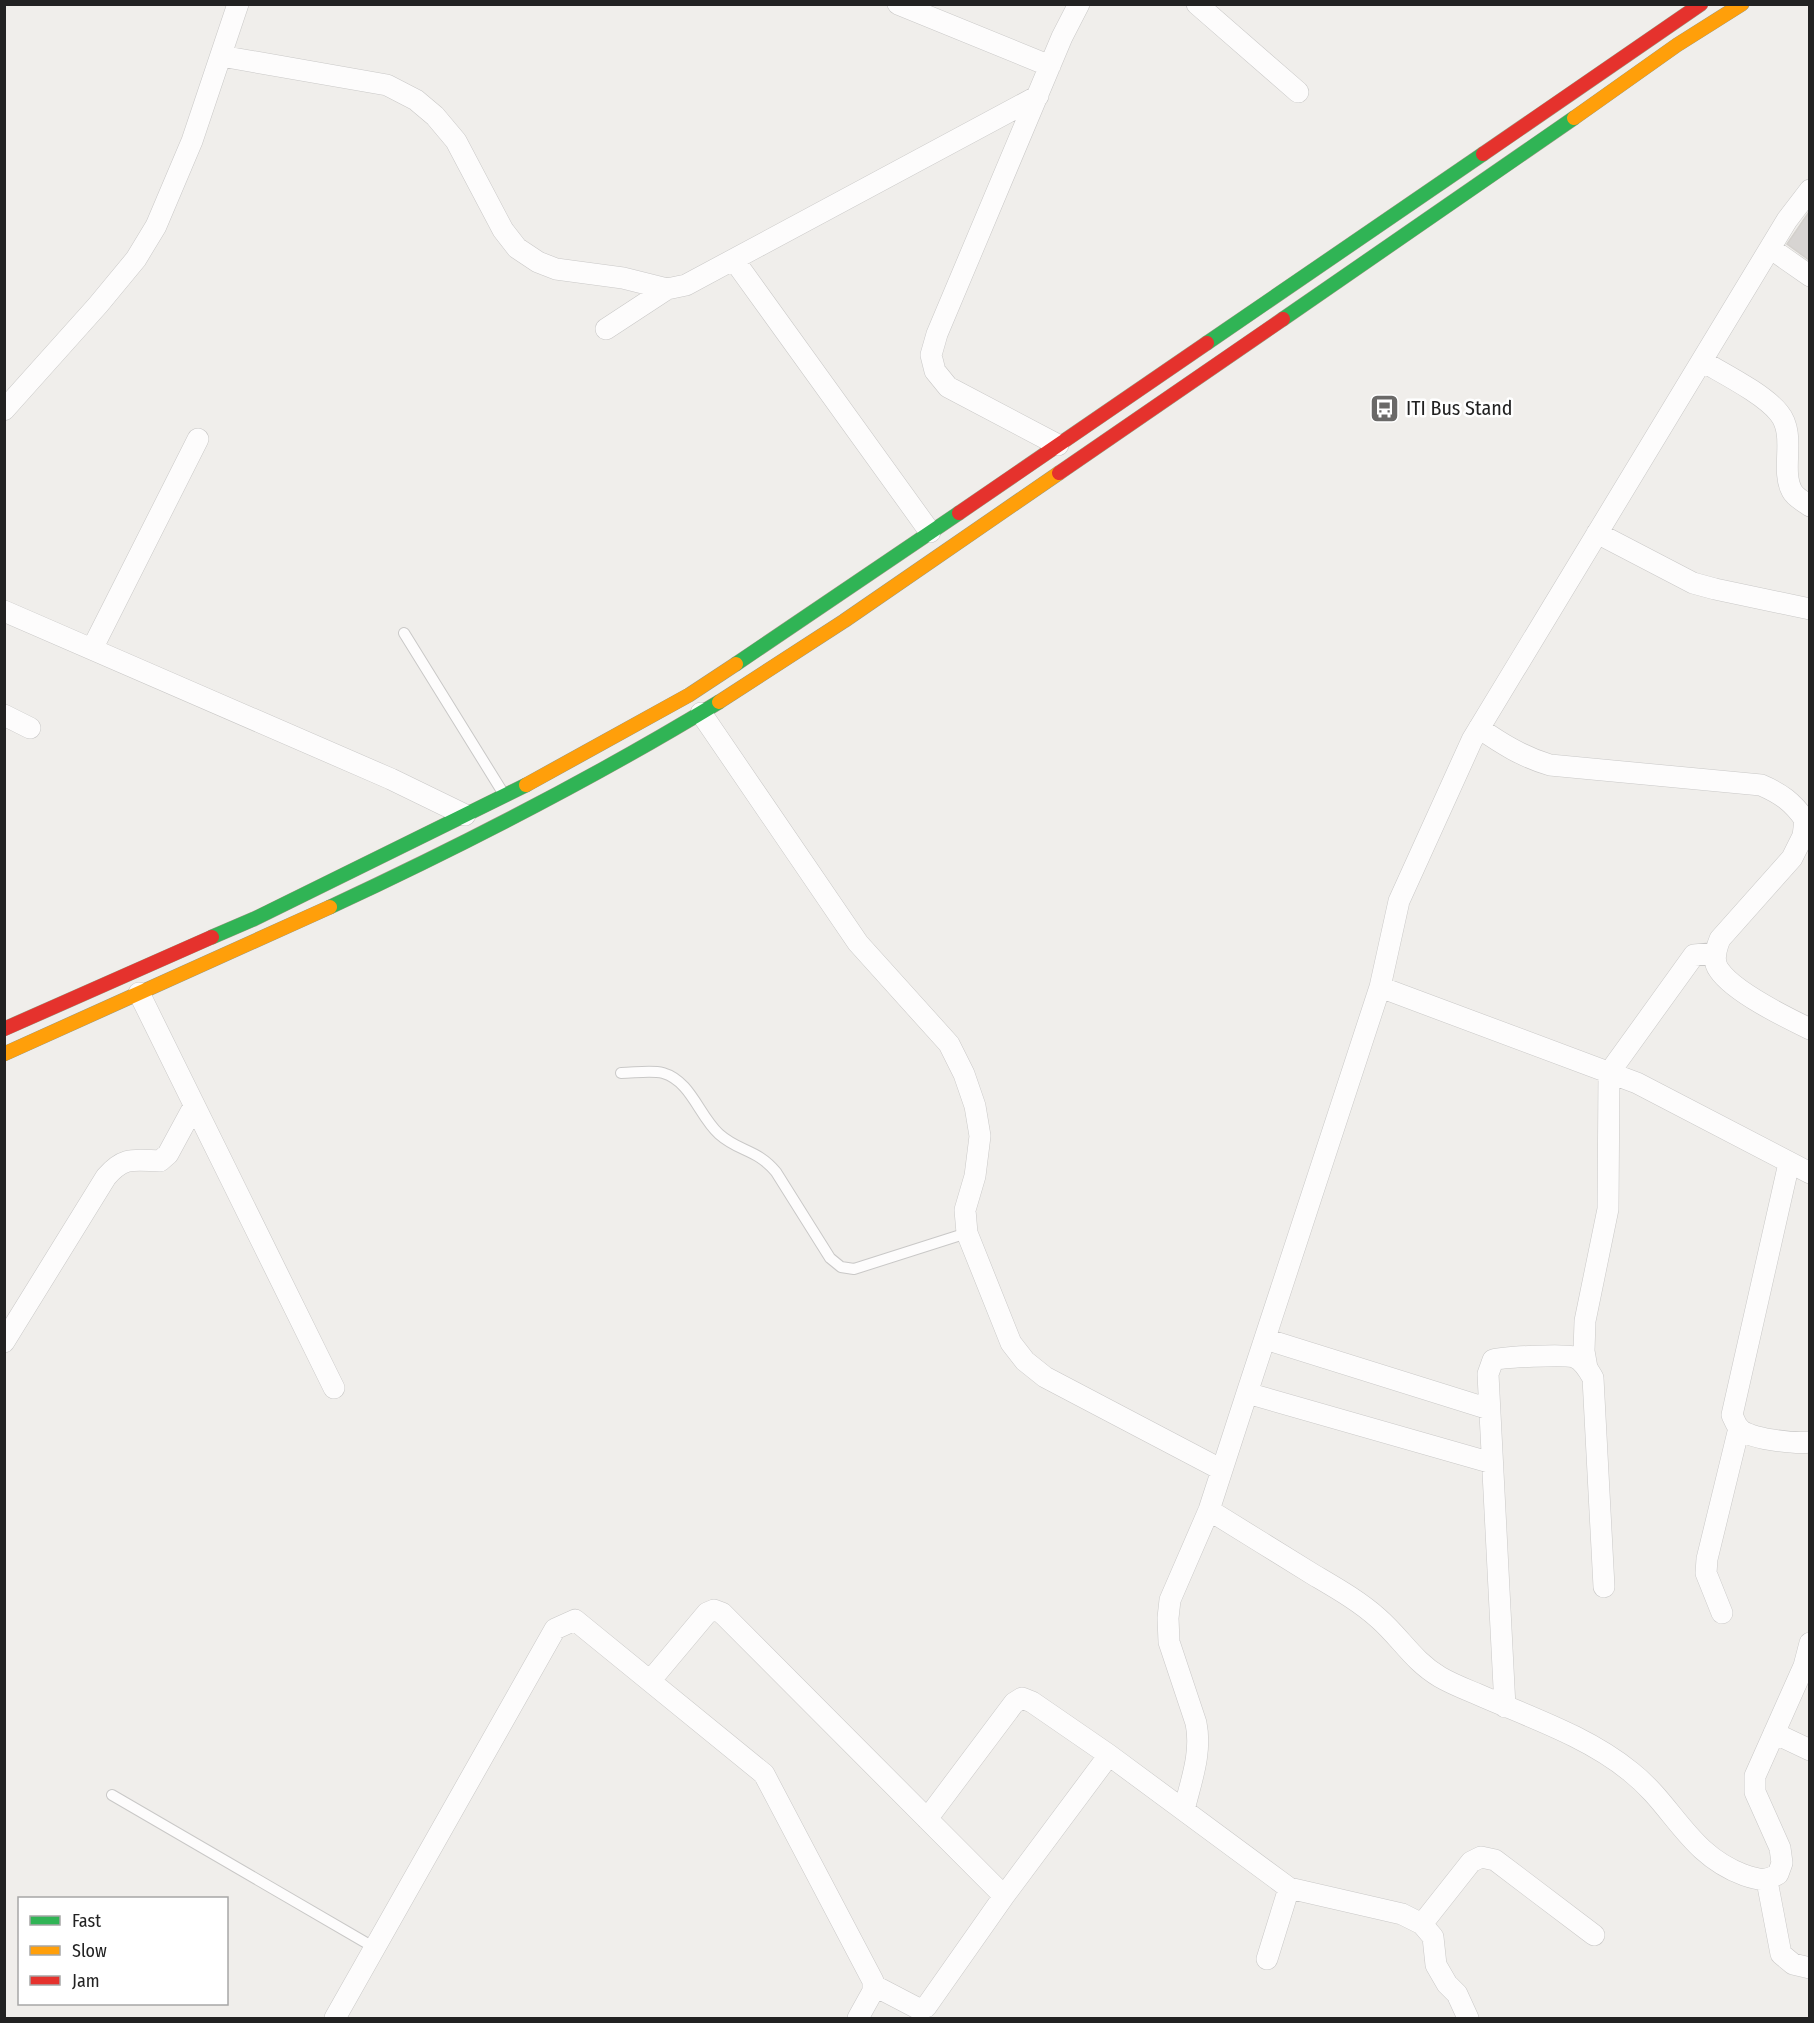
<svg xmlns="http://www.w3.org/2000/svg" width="1814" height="2023" font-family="'Fira Sans Condensed',sans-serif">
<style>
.building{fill:#d7d4d2;stroke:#d3d0cc;stroke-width:1.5}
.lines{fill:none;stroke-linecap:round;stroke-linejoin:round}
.lane-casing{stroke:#c9c8c7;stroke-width:12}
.street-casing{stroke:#c9c8c7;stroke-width:22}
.fast-casing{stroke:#999a82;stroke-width:15}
.slow-casing{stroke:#999a82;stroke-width:15}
.jam-casing{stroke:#999a82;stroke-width:15}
.lane{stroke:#fdfcfc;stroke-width:10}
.street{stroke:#fdfcfc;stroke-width:21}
.fast{stroke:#30b455;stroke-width:14}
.slow{stroke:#ff9f0a;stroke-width:14}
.jam{stroke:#e5322d;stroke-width:14}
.labels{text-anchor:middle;stroke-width:5;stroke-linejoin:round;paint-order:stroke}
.poi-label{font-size:20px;fill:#222;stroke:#fff;text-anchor:start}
</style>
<rect width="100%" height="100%" fill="#f0eeeb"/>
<path class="building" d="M1809 212V260L1787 244Z"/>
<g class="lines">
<defs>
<path id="lane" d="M404 633 505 796
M621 1073C634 1073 651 1070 663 1073 691 1081 699 1116 719 1134 739 1152 757 1149 776 1172L830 1258 841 1267 854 1269 967 1233
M112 1795 375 1948"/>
<path id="street" d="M898 4 1050 66
M1197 4 1298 92
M221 56 387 85 416 100 435 116 456 141 503 230 517 248 538 262 556 269 623 278 667 289 686 285 1038 96
M1770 248 1810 276
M734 260 930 532
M606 329 667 289
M1702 361C1724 374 1764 394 1779 413 1797 435 1780 469 1792 491 1795 497 1804 502 1810 506
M4 410 98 305 136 259 156 226 192 141 238 4
M1058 445 948 387 935 371 931 355 937 334 1062 37 1079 4
M1597 533 1693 583 1715 589 1810 609
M4 611 391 779 465 815
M92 649 198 439
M701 713 858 943 949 1044 964 1074 975 1106 980 1136 975 1176 965 1210 967 1233 1011 1343 1025 1361 1045 1377 1222 1470
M4 715 30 728
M1479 728C1502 744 1523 757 1550 765L1761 785C1780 793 1793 802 1805 820L1803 836 1792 858 1720 939C1716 949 1712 961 1719 970 1734 992 1785 1017 1810 1029
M1380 987 1637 1083 1810 1173
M139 993 334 1388
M1789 1163 1732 1415C1734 1419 1736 1425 1739 1428 1747 1439 1796 1444 1810 1442
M1265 1339 1489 1409
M4 1342 106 1177C124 1156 134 1160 160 1161L168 1154 194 1106
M1587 1368 1584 1351 1585 1321 1608 1209 1609 1073 1694 955 1715 953
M1247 1393 1492 1463
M1209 1510C1244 1532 1279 1553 1314 1575 1336 1588 1359 1601 1378 1618 1401 1638 1413 1661 1440 1677 1452 1684 1465 1689 1477 1694 1529 1717 1587 1736 1631 1772 1674 1806 1688 1854 1744 1875 1759 1880 1765 1882 1778 1874L1782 1863 1780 1848 1755 1792V1776L1804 1666 1810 1643
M1722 1613 1706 1573 1707 1559 1739 1428
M650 1681 707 1613 714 1610 722 1613 1004 1896
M1505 1707 1488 1374 1493 1360C1503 1357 1564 1354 1574 1357 1583 1360 1589 1371 1593 1378L1604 1587
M1774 1733 1810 1750
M1184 1810C1191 1781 1202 1753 1196 1723L1169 1642 1168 1618 1170 1600 1209 1510 1247 1393 1380 987 1399 901 1472 740 1787 220 1810 190
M927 1819 1014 1703 1022 1698 1032 1702 1109 1755 1289 1888 1402 1914 1422 1924 1433 1937 1436 1965 1447 1984 1457 1994 1468 2018
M1767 1881 1781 1954 1793 1964 1810 1968
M1422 1924 1471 1862 1481 1857 1495 1860 1594 1935
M1267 1959 1289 1888
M873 1985 919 2009 926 2007 1004 1896 1109 1755
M335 2018 555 1629 575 1620 764 1774 873 1981V1991L858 2018"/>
<path id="fast" d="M1283 319 1574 118
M1207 343 1483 154
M736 664 959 513
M330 907C463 845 594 778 719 702
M212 937 254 919 526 785"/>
<path id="slow" d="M1574 118 1677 45 1742 4
M719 702 844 621 1059 473
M526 785 689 695 736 664
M4 1054 330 907"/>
<path id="jam" d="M1483 154 1701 4
M1059 473 1283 319
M959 513 1207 343
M4 1029 212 937"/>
</defs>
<use href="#lane" class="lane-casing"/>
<use href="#street" class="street-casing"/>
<use href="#fast" class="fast-casing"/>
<use href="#slow" class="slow-casing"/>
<use href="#jam" class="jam-casing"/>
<use href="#lane" class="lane"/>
<use href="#street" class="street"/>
<use href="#fast" class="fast"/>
<use href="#slow" class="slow"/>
<use href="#jam" class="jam"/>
</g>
<defs>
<symbol id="bus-square" viewBox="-11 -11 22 22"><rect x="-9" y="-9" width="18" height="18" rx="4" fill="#6a6968" stroke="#fff"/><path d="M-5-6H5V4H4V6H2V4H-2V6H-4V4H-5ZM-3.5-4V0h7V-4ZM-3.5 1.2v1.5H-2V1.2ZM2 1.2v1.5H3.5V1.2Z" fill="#fff"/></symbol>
</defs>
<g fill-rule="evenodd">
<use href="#bus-square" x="1368" y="392" width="33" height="33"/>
</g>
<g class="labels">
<g class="poi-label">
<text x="1406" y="415">ITI Bus Stand</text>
</g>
</g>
<rect width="1814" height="2023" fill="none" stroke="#222222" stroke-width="12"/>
<rect x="18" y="1897" width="210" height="108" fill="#ffffff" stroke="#a7a7a7" stroke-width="1.5"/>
<rect x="30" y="1916" width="30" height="9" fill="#30b455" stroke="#a7a7a7" stroke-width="1.5"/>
<text x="72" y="1927" font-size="18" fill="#222222">Fast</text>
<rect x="30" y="1946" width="30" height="9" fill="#ff9f0a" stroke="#a7a7a7" stroke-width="1.5"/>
<text x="72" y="1957" font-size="18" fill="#222222">Slow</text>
<rect x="30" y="1976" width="30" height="9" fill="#e5322d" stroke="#a7a7a7" stroke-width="1.5"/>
<text x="72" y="1987" font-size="18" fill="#222222">Jam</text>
</svg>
